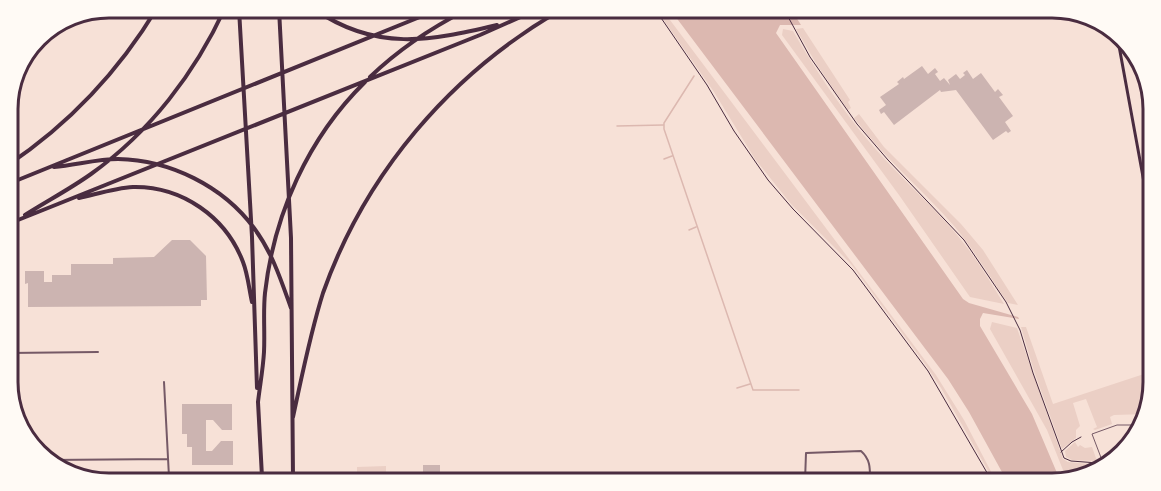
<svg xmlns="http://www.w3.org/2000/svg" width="1161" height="491" font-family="'Archivo Narrow',sans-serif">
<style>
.green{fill:#ebcfc5}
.water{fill:#dcb8b0}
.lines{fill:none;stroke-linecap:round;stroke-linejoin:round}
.stream{stroke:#dcb8b0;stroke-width:1.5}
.building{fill:#ccb4b1}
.path{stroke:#4a2c40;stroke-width:1}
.service{stroke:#755966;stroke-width:1}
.minor{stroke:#755966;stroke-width:2}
.secondary{stroke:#4a2c40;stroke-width:3}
.motorway{stroke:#4a2c40;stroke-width:4}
.rim{fill:none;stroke:#4a2c40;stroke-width:3}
</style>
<rect width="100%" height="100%" fill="#f7e1d7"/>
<path class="green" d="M658 12H664L936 375 964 420 997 483H995L941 388 925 364 851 264 791 204 755 159 714 92Z
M803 28 850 100 848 102 851 108 848 110 817 65 796 29Z
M783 29 793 31C816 71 842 110 872 145 897 174 926 200 951 228 972 251 988 278 1004 304L970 297 899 195 782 35Z
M859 114 884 147 961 224 983 250 1018 305 1008 303C990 278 975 251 955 227 922 189 884 158 854 118Z
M992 322 1017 328 1018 331 1063 459 1068 462 1098 465 1100 469 1072 474 1063 470 1047 430 990 329Z
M1021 327H1026L1053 404 1147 373 1146 414 1114 415 1110 417 1112 424 1095 430 1093 429 1097 427 1086 399 1073 403 1080 426 1076 430V438L1062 449 1034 371Z
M1075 442 1078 447 1080 445 1085 448 1092 447 1097 461 1072 460 1066 457 1065 451Z
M386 466V478H357V467Z"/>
<path class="water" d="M672 12 761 13 767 17H796L801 25H780L776 33 963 299 969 303 1018 317 1019 319 983 313 980 319V326L1032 414 1060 480 1064 481 1058 483H1008L969 412 948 379Z"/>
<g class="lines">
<path class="stream" d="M694 76 664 123V129L753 390H799
M617 126 663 125
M664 159 672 156
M689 230 696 227
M737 388 750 384"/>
</g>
<path class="building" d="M922 66 928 74 935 68 938 72 935 74 940 81 944 78 950 85 948 80 956 74 960 79 965 75 963 73 967 70 973 79 981 73 995 92 998 89 1003 95 999 97 1013 116 1005 122 1011 131 1008 133 1006 131 993 140 956 90 941 92 940 90 894 125 884 112 881 114 879 110 886 105 880 97 899 84 897 82 903 77 904 79Z
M172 240H190L206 256 207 300H201V306L28 307V283L25 284V271H44V282H52V275H71V264H113V258L154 257Z
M182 404H232V430H222L213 420H206V451H212L221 441H233V465H192V447H187V434H182Z
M423 465H440V479H423Z"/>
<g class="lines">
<path class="path" d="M657 12 707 85 734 131 768 180 793 209 853 270 928 371 993 483
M786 13 810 57 857 124 888 160 964 240 1006 302 1020 330 1033 373 1064 458 1071 461 1098 463
M1061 452 1072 442 1081 437"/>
<path class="service" d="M1105 468 1092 434 1117 425H1142"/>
<path class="minor" d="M9 353 98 352
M164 382 169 477
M49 460 168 459
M805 481 806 453 861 451C871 460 870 469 870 482"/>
<path class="secondary" d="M1117 35 1150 215"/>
<path class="motorway" d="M239 9 252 237 257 388
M279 9 291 238 293 478
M314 9C376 52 430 41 497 25
M370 77C399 49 431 28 466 10
M8 165C69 124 119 71 157 8
M54 167C76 165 97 159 118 159 170 160 223 186 254 228 272 252 281 280 291 308
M8 184 437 10
M79 198C97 194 115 188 133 187 182 186 226 217 243 262 248 275 249 289 252 302
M25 215C47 201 70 189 91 174 150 132 195 73 225 8
M8 224 480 35 534 11
M258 402C260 385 263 369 264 352 265 332 263 312 265 293 274 214 308 138 365 82
M258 402 262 477
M293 417C302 376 310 334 323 293 365 174 450 74 559 11"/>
</g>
<path d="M0 0H1161V491H0ZM109 18H1052A91 91 0 0 1 1143 109V382A91 91 0 0 1 1052 473H109A91 91 0 0 1 18 382V109A91 91 0 0 1 109 18Z" fill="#fffaf5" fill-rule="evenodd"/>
<path class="rim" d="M109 18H1052A91 91 0 0 1 1143 109V382A91 91 0 0 1 1052 473H109A91 91 0 0 1 18 382V109A91 91 0 0 1 109 18Z"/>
</svg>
